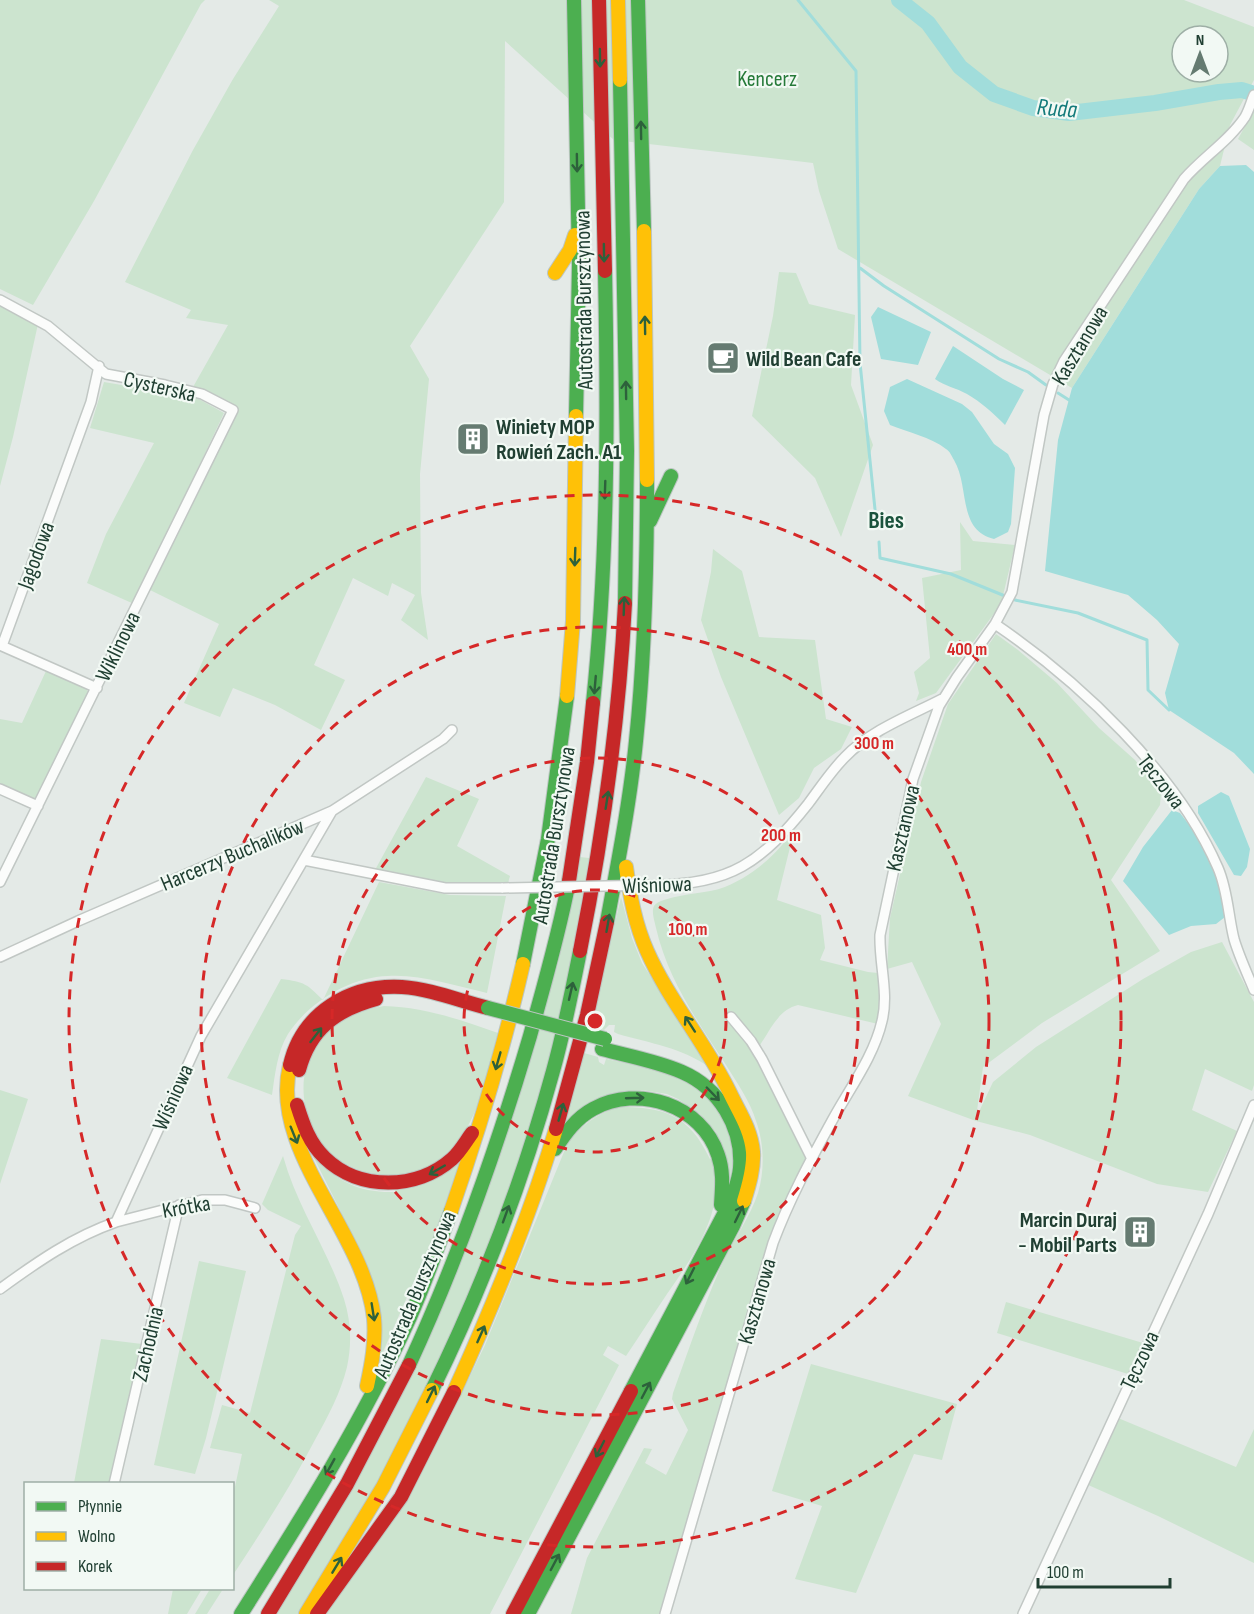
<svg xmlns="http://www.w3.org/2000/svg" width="1254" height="1614" font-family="'Sofia Sans Condensed',sans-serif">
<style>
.green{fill:#cce4cf;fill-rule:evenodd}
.water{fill:#a1dddb}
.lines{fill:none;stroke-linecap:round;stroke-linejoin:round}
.stream{stroke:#a1dddb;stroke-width:3}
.river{stroke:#a1dddb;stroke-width:16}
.street-casing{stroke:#c1c7c4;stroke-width:12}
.fast-casing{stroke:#bcc6c2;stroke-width:16}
.slow-casing{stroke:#bcc6c2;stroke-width:16}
.jam-casing{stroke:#bcc6c2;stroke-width:16}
.street{stroke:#fbfcfb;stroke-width:9}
.fast{stroke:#4caf50;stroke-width:14}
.slow{stroke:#ffc107;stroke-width:14}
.jam{stroke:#c62828;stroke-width:14}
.street-bridge-casing{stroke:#c1c7c4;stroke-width:12;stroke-linecap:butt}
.fast-bridge-casing{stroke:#bcc6c2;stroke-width:16;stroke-linecap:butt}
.street-bridge{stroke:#fbfcfb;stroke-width:9}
.fast-bridge{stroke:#4caf50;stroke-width:14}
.oneway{stroke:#2d613b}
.ring{fill:none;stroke:#d62828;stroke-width:3;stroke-dasharray:10 8}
.labels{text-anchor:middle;stroke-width:4.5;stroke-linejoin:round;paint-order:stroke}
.park-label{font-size:22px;fill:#267a39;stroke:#f2f9f4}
.street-label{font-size:22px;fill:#203f32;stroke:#f2f9f4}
.poi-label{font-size:22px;font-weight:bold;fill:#203f32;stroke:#f2f9f4;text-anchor:start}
.water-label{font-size:24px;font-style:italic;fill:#147b7b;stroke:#f2f9f4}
.neighbourhood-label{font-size:24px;font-weight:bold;fill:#1a533c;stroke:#f2f9f4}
.centre{fill:#d62828;stroke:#f2f9f4;stroke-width:3}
.ring-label{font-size:18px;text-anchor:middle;font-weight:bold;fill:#d62828;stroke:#f2f9f4;stroke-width:4.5;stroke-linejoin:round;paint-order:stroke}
</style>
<rect width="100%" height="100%" fill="#e4eae7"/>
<path class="green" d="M0 0H205L201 4 94 201 33 305 0 289Z
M269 0H1184L1254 27V80L1230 125 1220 166 1199 189 1072 388 838 249 819 191 813 163 614 140 505 41 504 202 410 346 429 379 420 474 421 593 428 640 401 620 415 595 392 583 388 596 353 578 314 665 345 680 321 730 275 705 233 688 220 717 184 703 219 624 150 590 234 414 210 395 193 387 228 325 186 318 191 310 125 282 193 150 233 79 279 6ZM1182 36H1218V72H1182Z
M1254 110V150L1238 139Z
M779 272 796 273 809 304 855 315 851 385 873 445 841 537 815 478 752 416 773 316Z
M0 299 40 315 13 437 0 486Z
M104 382 197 398 224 413 134 604 87 583 106 534 154 443 90 428Z
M960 522 973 541 1015 545 1001 604 936 693 916 701 919 693 914 672 930 658 922 578 961 570Z
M713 549 742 571 759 637 815 640 826 719 852 727 841 749 814 768 799 798 779 815 721 677 701 620 711 572Z
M996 634 1018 650 1057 683 1099 728 1135 760 1161 793 1160 805 1111 880 1160 951 1042 1023 983 1067 976 1118 993 1082 1036 1047 1143 979 1191 952 1222 942 1254 1002V1085L1252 1091 1205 1069 1192 1110 1237 1131 1208 1192 1157 1184 1030 1135 976 1121 908 1096 941 1024 912 962 887 969 890 918 921 782 948 704Z
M46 671 85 687 90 695 37 801 0 785V719L22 723Z
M426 777 479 799 457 846 510 876 508 883H435L375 870Z
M795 827 777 900 821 915 825 948 820 960 868 972 878 973 881 1002 878 1024 798 1005C778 1010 771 1029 760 1045L806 1142 812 1145 806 1156V1162L775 1227 662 1614H571L587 1558 644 1448 652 1449 645 1463 666 1475 688 1430 672 1399 673 1393C689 1349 704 1304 723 1262 734 1239 750 1217 758 1193 765 1170 764 1143 756 1121 750 1101 737 1083 726 1065 698 1022 668 980 656 928 655 922 651 912 654 906 660 896 706 893 719 889 749 879 779 854 795 827Z
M580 857 589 858C573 953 555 1050 525 1141 493 1240 454 1338 406 1430 373 1493 335 1553 299 1614H275L360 1472 522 1084 558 964Z
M379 882 450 895 506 896 487 993C456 986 420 974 388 976 350 977 309 1002 288 1034 277 1052 275 1075 272 1095L227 1078 281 979C305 982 307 984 323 1000Z
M621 897 632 938 642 963 709 1067C682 1048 650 1043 618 1034L614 1032 615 1025H609L604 1030 591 1027Z
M384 1006C424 1007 461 1020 498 1033 489 1062 484 1097 469 1124 443 1172 395 1190 346 1164 336 1159 325 1152 318 1142 315 1137 313 1130 311 1125 287 1065 323 1016 384 1006Z
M584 1053 598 1057 599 1062 604 1065 606 1059C643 1067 691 1074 716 1107 719 1111 721 1118 724 1123 733 1142 735 1163 729 1182L716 1132 700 1114 678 1099 667 1094 642 1090 563 1125Z
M0 1090 28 1099 0 1184Z
M619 1107C665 1107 689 1115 710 1159H712C728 1208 694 1255 667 1294 653 1315 640 1335 626 1356L608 1346 603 1355 619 1365 490 1614H325L457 1403 485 1345 566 1147C579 1126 596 1114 619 1107Z
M283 1156C297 1207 328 1250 344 1299 351 1321 352 1344 347 1367 341 1392 328 1416 316 1438 291 1486 262 1531 233 1575V1496L242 1454 210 1448 222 1405 250 1413 295 1235 301 1226 268 1210 262 1204Z
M313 1156C337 1182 360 1193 395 1192V1190L460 1162 433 1238 379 1361 341 1212Z
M199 1261 246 1271 206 1438 195 1474 154 1465Z
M1006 1302 1143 1343 1128 1374 997 1333Z
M101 1339 142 1344 109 1483H74Z
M811 1364 957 1404 942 1460 914 1454 856 1593 795 1579 822 1506 772 1491Z
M1118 1418 1236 1467 1254 1429V1563L1158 1516 1086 1484Z
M173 1589V1588L202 1589 187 1614H168Z
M210 1589H223L207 1614H195Z"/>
<path class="water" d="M1246 165 1254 172V774L1234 753 1169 710 1165 693 1179 644 1157 620 1128 595 1045 571 1058 440 1072 388 1199 189 1220 166Z
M878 307 931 332 918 365 881 359 871 317Z
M953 346 1003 379 1024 390 1005 425C993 413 981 402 967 394 956 388 945 386 935 379Z
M907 379 962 404 972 412 994 444 1008 454 1015 468 1011 524 1008 532 994 539C957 530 970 487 954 460 952 457 950 451 946 449 931 437 907 432 890 425L884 411 890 387Z
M1221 792 1229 796 1250 849 1247 867 1241 876 1234 875 1198 813V806Z
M1172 810 1180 813 1197 835 1218 879 1225 903V917L1216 924 1191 926 1169 935 1123 881 1143 847Z"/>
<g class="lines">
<path class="stream" d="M798 0 856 71 860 363 876 519
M860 268 884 286 999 359 1028 372 1046 385
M1058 393 1069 400
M879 542 880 558 951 574 1005 596
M1015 600 1078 613 1147 640 1148 690 1169 710"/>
<path class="river" d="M899 0 928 23 960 67 994 94 1033 108 1069 113 1155 103 1219 92 1242 90 1254 94"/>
<defs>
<path id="street" d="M0 300 48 326 106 374 165 385 202 394 233 410 0 882
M995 624C1079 681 1177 773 1218 868 1228 891 1228 915 1234 939 1239 956 1247 973 1254 990
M97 688 2 646 91 402 99 366
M0 789 38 806
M304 860 445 888H503
M655 885C730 885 762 862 808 804 820 788 831 771 845 757 871 730 909 716 942 699
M0 957 78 921 332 811 443 739 452 730
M731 1017 751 1041 762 1059 812 1159
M116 1222 202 1200H225L255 1208
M0 1289C37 1262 73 1237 116 1222L201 1036 332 811
M114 1484 179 1205
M665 1614 773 1243C789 1200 811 1159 833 1119 850 1088 874 1056 882 1021 889 993 879 963 880 935L913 779 939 706 957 677 995 624 1012 592 1044 415 1053 384 1064 361 1184 179C1203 157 1229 141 1245 117 1249 110 1251 102 1254 95
M1023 1614 1208 1214 1254 1105"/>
<path id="fast" d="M574 0 579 265 576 416
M638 0 644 231
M620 80 627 451 625 603
M650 521 671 476
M593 703C608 559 608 415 605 271
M607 922C618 862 630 802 636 741 645 655 647 567 647 480
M523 964 548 839 567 696
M602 1049C628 1056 657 1061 682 1072 719 1088 743 1127 740 1168 739 1179 735 1189 732 1199L631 1391
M555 1149C565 1134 576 1118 593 1109 638 1084 702 1105 718 1155 724 1172 722 1188 721 1205
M409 1365C458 1259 497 1148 530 1036 544 985 559 934 569 881
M432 1390C482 1288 523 1181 553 1071 564 1032 572 991 580 951
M241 1614C302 1518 363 1421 410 1317 425 1283 438 1247 451 1211
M528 1614 733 1226 744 1201"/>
<path id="slow" d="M618 0 620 80
M644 231 647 480
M555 273 570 250 575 235
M567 696 573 621 576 416
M626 867C630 896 635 924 647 951 669 1001 706 1043 730 1093 739 1112 751 1129 753 1152 754 1168 749 1185 744 1201
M290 1065C269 1152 364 1230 374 1318 376 1341 372 1363 367 1386
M451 1211C479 1130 504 1047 523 964
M454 1392C493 1306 529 1219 556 1129
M306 1614 383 1487 432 1390"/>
<path id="jam" d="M599 0 605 271
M569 881 587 762 593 703
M580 951C603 836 619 720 625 603
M290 1065C302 1013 350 984 402 987 431 989 460 1001 488 1008
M299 1070C310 1029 336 1010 376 999
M297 1105C303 1124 309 1143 325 1158 359 1191 417 1190 452 1159 460 1152 466 1141 472 1133
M556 1129 587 1015 607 922
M268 1614 347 1484 409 1365
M317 1614 401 1497 454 1392
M513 1614 631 1391"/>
</defs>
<use href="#street" class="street-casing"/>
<use href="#fast" class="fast-casing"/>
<use href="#slow" class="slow-casing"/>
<use href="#jam" class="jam-casing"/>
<use href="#street" class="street"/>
<use href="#fast" class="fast"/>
<use href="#slow" class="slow"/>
<use href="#jam" class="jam"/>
<defs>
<path id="street-bridge" d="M503 888 655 885"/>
<path id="fast-bridge" d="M488 1008 605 1039"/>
</defs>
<use href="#street-bridge" class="street-bridge-casing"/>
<use href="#fast-bridge" class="fast-bridge-casing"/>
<use href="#street-bridge" class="street-bridge"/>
<use href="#fast-bridge" class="fast-bridge"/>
</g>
<defs><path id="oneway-shaft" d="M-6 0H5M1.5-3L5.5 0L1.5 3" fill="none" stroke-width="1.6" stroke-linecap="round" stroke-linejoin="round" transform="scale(1.5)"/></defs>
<g class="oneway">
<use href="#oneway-shaft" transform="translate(600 58) rotate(89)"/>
<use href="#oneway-shaft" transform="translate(641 130) rotate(-91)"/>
<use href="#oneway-shaft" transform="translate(577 163) rotate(89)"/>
<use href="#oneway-shaft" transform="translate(604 253) rotate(89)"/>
<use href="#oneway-shaft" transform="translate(645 325) rotate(-91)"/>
<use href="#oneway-shaft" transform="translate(626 390) rotate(-91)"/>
<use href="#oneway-shaft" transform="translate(605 490) rotate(92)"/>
<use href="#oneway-shaft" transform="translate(575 557) rotate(92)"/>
<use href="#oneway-shaft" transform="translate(624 606) rotate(-88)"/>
<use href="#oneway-shaft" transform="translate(595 685) rotate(95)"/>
<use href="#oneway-shaft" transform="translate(607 800) rotate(-81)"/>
<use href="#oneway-shaft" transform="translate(608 923) rotate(-80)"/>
<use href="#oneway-shaft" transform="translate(571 991) rotate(-77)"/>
<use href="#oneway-shaft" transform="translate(690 1024) rotate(-123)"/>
<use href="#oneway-shaft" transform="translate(316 1035) rotate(-52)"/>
<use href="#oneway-shaft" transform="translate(498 1061) rotate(106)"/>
<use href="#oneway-shaft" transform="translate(713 1094) rotate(46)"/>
<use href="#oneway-shaft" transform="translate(635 1098) rotate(-2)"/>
<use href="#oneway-shaft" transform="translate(561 1112) rotate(-74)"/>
<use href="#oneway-shaft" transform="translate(294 1135) rotate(68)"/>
<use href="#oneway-shaft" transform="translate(437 1170) rotate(150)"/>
<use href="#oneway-shaft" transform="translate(506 1214) rotate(-70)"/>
<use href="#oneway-shaft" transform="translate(739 1214) rotate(-64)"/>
<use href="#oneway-shaft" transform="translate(690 1276) rotate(117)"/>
<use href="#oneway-shaft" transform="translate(373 1312) rotate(81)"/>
<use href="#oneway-shaft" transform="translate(481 1334) rotate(-66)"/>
<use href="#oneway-shaft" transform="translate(646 1390) rotate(-62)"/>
<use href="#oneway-shaft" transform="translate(431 1394) rotate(-64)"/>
<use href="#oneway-shaft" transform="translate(600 1449) rotate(117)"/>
<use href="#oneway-shaft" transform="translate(330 1467) rotate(119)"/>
<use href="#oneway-shaft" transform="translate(555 1562) rotate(-62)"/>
<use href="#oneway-shaft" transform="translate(337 1565) rotate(-59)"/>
</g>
<g class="ring">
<circle cx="595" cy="1021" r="131"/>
<circle cx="595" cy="1021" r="263"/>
<circle cx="595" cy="1021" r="394"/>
<circle cx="595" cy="1021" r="526"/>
</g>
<defs>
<symbol id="cafe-square" viewBox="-11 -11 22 22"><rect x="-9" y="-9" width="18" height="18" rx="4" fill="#657b71" stroke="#f2f9f4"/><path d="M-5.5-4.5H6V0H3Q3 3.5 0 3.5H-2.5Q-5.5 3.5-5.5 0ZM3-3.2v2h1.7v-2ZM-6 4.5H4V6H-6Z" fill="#fff"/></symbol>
<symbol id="building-square" viewBox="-11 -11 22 22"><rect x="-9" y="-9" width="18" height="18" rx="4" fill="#657b71" stroke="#f2f9f4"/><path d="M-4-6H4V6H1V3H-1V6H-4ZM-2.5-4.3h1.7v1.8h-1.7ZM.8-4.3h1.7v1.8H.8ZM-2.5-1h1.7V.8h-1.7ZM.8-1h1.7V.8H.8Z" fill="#fff"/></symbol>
</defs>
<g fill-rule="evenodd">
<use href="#cafe-square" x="704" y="339" width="38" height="38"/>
<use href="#building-square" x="454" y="420" width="38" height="38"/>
<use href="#building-square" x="1121" y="1213" width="38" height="38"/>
</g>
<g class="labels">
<g class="park-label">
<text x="767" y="86">Kencerz</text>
</g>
<g class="street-label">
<text transform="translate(583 300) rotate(-91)" y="8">Autostrada Bursztynowa</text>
<text transform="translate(1079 345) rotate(-59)" y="8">Kasztanowa</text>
<text transform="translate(160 386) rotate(13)" y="8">Cysterska</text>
<text transform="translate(35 555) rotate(-70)" y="8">Jagodowa</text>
<text transform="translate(117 646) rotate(-64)" y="8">Wiklinowa</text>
<text transform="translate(1162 781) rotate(52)" y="8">Tęczowa</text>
<text transform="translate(902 828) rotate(-77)" y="8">Kasztanowa</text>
<text transform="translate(553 835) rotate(-81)" y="8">Autostrada Bursztynowa</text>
<text transform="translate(232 854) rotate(-23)" y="8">Harcerzy Buchalików</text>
<text transform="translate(657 884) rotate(-2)" y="8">Wiśniowa</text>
<text transform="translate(172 1097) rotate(-66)" y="8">Wiśniowa</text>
<text transform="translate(186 1206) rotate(-10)" y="8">Krótka</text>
<text transform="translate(414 1294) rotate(-67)" y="8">Autostrada Bursztynowa</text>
<text transform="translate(756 1301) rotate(-74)" y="8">Kasztanowa</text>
<text transform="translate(147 1344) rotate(-77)" y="8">Zachodnia</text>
<text transform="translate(1139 1360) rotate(-65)" y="8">Tęczowa</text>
</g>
<g class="poi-label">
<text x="746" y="366">Wild Bean Cafe</text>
<text x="496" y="434">Winiety MOP<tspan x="496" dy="25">Rowień Zach. A1</tspan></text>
<text x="1117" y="1227" text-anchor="end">Marcin Duraj<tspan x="1117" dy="25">- Mobil Parts</tspan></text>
</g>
<g class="water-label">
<text transform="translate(1057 108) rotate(5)" y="8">Ruda</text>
</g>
<g class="neighbourhood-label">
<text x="886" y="528">Bies</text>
</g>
</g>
<circle cx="595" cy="1021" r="9" class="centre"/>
<g class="ring-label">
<text x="967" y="655">400 m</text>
<text x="874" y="749">300 m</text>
<text x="781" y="841">200 m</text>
<text x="688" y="935">100 m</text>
</g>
<rect x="24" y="1482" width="210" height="108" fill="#f2f9f4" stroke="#9eafa6" stroke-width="1.5"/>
<rect x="36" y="1502" width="30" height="9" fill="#4caf50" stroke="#9eafa6" stroke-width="1.5"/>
<text x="78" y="1512" font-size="18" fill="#203f32">Płynnie</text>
<rect x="36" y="1532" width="30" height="9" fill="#ffc107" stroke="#9eafa6" stroke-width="1.5"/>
<text x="78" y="1542" font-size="18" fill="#203f32">Wolno</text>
<rect x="36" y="1562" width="30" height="9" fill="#c62828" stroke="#9eafa6" stroke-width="1.5"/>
<text x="78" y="1572" font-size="18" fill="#203f32">Korek</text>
<g transform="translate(1200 54)"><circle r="28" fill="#f2f9f4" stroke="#9eafa6" stroke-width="1.5"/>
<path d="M0-4.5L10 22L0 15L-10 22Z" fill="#657b71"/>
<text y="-9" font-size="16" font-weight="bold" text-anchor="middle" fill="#203f32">N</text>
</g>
<path d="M1038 1578v9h132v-9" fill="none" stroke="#203f32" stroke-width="3"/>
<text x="1047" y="1578" font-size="18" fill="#203f32" stroke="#f2f9f4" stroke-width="4.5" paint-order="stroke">100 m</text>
</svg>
